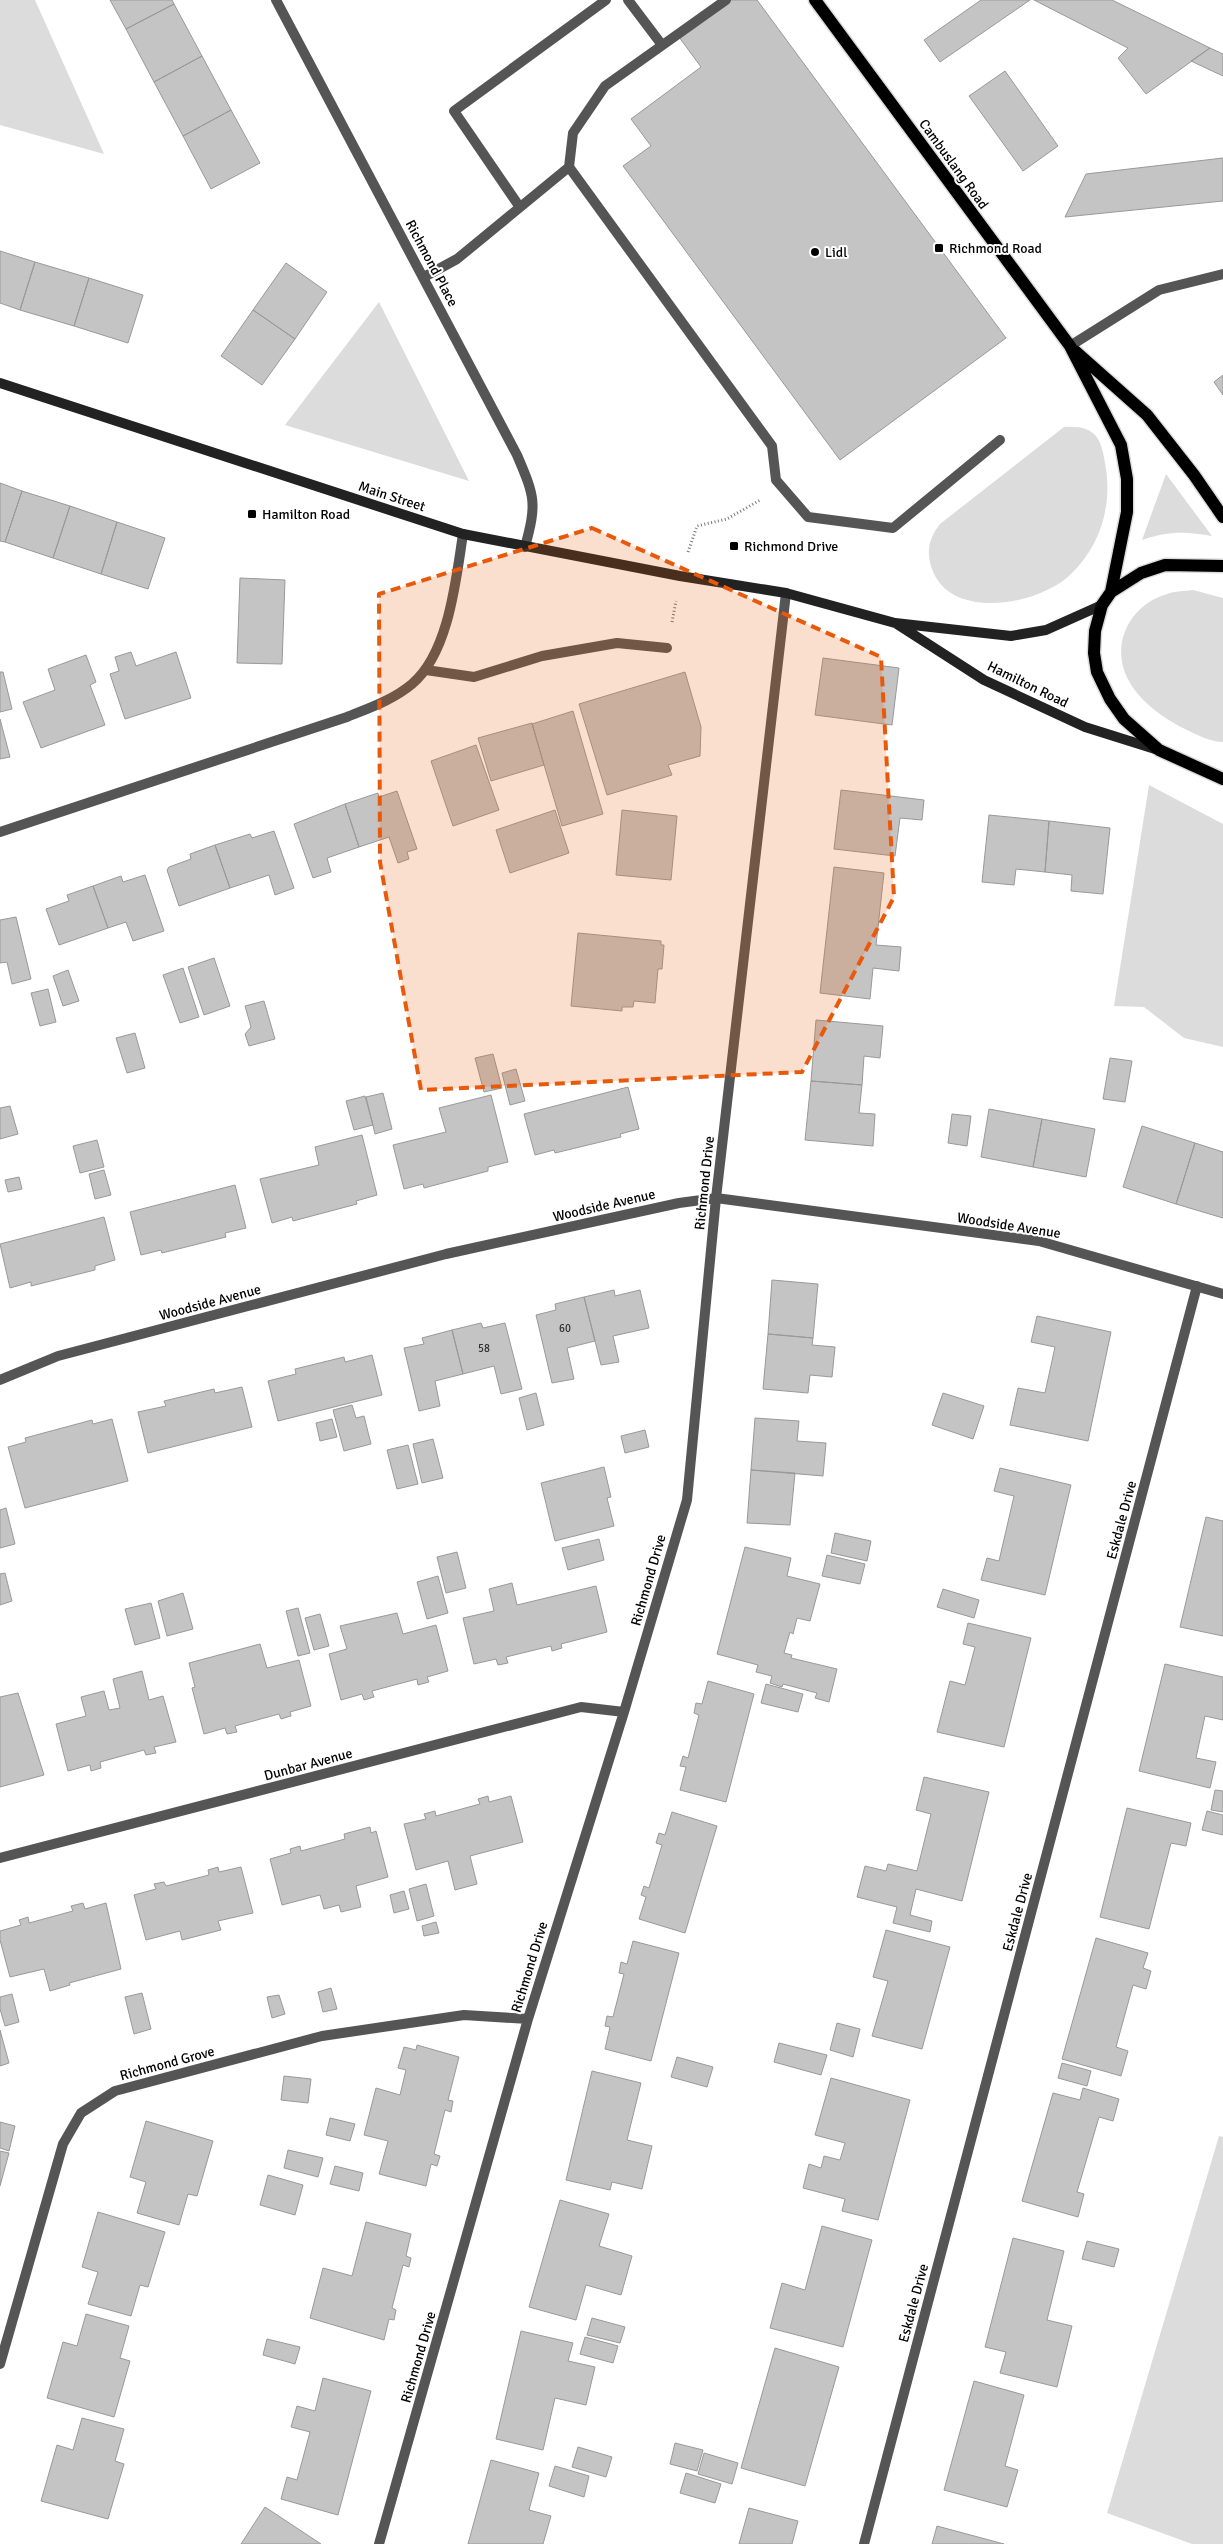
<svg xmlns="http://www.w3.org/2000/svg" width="1223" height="2544" font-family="Signika,sans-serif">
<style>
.green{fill:#dcdcdc}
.building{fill:#c4c4c4;stroke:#999}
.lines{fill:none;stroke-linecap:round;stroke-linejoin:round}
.primary-casing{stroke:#dbdbdb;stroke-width:15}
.path{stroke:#777;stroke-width:3;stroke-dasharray:1 2.5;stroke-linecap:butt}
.lane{stroke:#555;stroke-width:10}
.street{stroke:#555;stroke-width:10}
.secondary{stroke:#222;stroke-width:10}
.primary{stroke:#000;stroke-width:12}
.marked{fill:#e8590c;fill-opacity:0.2;stroke:#e8590c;stroke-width:4;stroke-dasharray:10 6;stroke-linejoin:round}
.poi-dot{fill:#000;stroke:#fff;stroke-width:2}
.labels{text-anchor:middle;stroke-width:4;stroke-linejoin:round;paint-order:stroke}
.number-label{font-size:11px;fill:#313131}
.street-label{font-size:14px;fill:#000;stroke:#fff}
.poi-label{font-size:14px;fill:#000;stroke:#fff;text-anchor:start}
</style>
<rect width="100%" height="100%" fill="#fff"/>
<path class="green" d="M0 0H35L104 154 0 125Z
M379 302 469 481 285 425Z
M1064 427C1094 425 1101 436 1105 463 1113 504 1101 545 1071 574 1039 606 947 622 931 566 926 549 930 537 940 524Z
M1166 474 1212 536C1186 531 1167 531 1142 540Z
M1193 590 1223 598V742C1210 742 1198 735 1187 730 1166 720 1140 702 1129 681 1109 646 1129 605 1167 594 1175 591 1185 591 1193 590Z
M1149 785 1223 824V1047L1184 1038 1144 1007 1114 1006Z
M1219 2136 1223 2137V2544H1192L1107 2513Z"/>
<path class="building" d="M110 0H172L174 4 126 29Z
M730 0H757L1006 338 840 460 623 166 651 146 631 119 701 67 679 37Z
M981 0H1030L940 62 924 40Z
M1034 0H1112L1210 48 1146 94 1118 58 1128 48Z
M174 4 202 56 154 82 126 29Z
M1210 48 1223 54V76L1191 61Z
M202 56 231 110 183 136 154 82Z
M1005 71 1058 146 1023 171 969 96Z
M231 110 260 163 211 189 183 136Z
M1223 158V201L1065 217 1086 174Z
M0 251 35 262 20 310 0 303Z
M35 262 89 278 74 326 20 310Z
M286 263 327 292 295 339 253 310Z
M89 278 143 295 128 343 74 326Z
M253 310 295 339 262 385 221 356Z
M1223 375V395L1214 382Z
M0 483 22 491 5 542 0 541Z
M22 491 70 506 53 558 5 542Z
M70 506 117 522 101 574 53 558Z
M117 522 165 538 148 589 101 574Z
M240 578 285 580 282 664 237 663Z
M131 652 136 666 176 652 191 698 125 719 110 674 119 671 115 657Z
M86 655 96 682 90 685 105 725 41 748 23 702 55 690 48 669Z
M823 658 899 668 892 725 815 715Z
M0 672H3L12 709 0 712Z
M685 672 701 727 700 756 668 765 672 775 607 795 579 704Z
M573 711 603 814 562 826 532 724Z
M0 719 10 757 0 759Z
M532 723 544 765 491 781 478 738Z
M476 745 499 810 453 826 431 761Z
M841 790 924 800 922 820 900 818 895 856 834 849Z
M397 791 417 849 407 852 409 859 398 863 389 837 359 847 345 804 378 793 379 797Z
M345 804 359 847 327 858 331 872 313 878 294 824Z
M555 810 569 853 510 873 496 830Z
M622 810 677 816 671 880 616 875Z
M989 815 1049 821 1045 872 1016 869 1014 885 982 882Z
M1049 821 1110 828 1103 894 1071 891 1072 875 1045 872Z
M274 831 294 888 275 895 269 875 230 888 215 845 250 834 252 838Z
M215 845 230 888 179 906 167 870 169 867 191 859 190 854Z
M834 867 884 873 876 945 901 947 899 971 873 968 870 999 820 993Z
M145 875 164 931 133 941 126 922 108 928 93 886 121 876 123 882Z
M93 886 108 928 59 945 46 909 69 901 67 895Z
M16 917 31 979 12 984 7 962 0 963V920Z
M578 933 661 941V945H664L662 969H658L655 1003 634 1001 633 1007H622V1011L571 1006Z
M214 958 230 1006 204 1015 188 967Z
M183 968 199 1017 180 1023 163 975Z
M68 970 79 1001 63 1006 53 976Z
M48 989 56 1022 40 1026 31 993Z
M264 1001 275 1039 249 1046 245 1034 251 1027 245 1006Z
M816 1020 883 1026 880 1058 864 1056 862 1085 811 1081Z
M135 1033 145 1068 127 1073 116 1038Z
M493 1054 502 1088 484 1092 475 1058Z
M1110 1058 1132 1061 1125 1102 1103 1099Z
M516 1069 525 1101 510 1105 502 1073Z
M811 1081 862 1085 859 1113 875 1114 873 1146 805 1140Z
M628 1087 639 1129 620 1134 621 1137 555 1153 554 1150 535 1155 524 1114Z
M383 1093 392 1129 375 1134 366 1097Z
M491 1095 508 1162 488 1167V1171L424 1188 423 1184 404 1189 393 1145 446 1132 439 1108Z
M365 1096 373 1125 354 1130 346 1101Z
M10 1106 18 1134 0 1139V1108Z
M989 1109 1042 1119 1033 1167 981 1157Z
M952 1114 971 1116 967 1146 948 1143Z
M1042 1119 1095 1129 1086 1177 1033 1167Z
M1142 1126 1195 1143 1176 1204 1123 1187Z
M362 1135 377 1195 356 1201 357 1204 293 1221 292 1217 272 1223 260 1179 319 1165 315 1147Z
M97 1140 104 1167 80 1173 73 1146Z
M1195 1143 1223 1152V1218L1176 1204Z
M104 1170 111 1195 95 1199 89 1174Z
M19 1177 22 1189 8 1192 5 1180Z
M235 1185 246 1228 225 1233 226 1237 162 1253 161 1250 141 1255 130 1212Z
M104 1217 115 1260 95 1266V1270L31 1286V1282L10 1288 0 1244Z
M772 1280 818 1284 813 1338 768 1334Z
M614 1290 615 1296 640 1290 649 1328 613 1336 619 1362 601 1365 584 1297Z
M584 1297 595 1341 567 1348 574 1379 552 1383 536 1315 556 1310 555 1304Z
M1037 1316 1111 1332 1088 1441 1010 1425 1018 1388 1045 1393 1055 1347 1031 1342Z
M481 1323 483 1328 505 1323 522 1389 501 1394 494 1366 463 1374 452 1330Z
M452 1330 463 1374 435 1381 440 1406 419 1411 404 1348 424 1344 422 1338Z
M768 1334 813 1338 812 1345 835 1347 832 1377 810 1375 808 1393 763 1389Z
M372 1355 382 1395 278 1421 268 1381 296 1374 295 1369 344 1357 345 1362Z
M242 1387 252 1427 148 1453 138 1412 166 1406 164 1401 214 1389 215 1393Z
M536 1393 544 1425 527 1430 519 1398Z
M943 1393 984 1406 973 1439 932 1425Z
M352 1405 356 1418 364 1416 371 1444 344 1451 333 1410Z
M755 1418 799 1421 797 1441 826 1443 823 1476 751 1470Z
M112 1419 128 1481 25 1508 8 1447 26 1442 25 1438 92 1420 93 1424Z
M332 1419 337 1437 320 1441 316 1423Z
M645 1430 649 1447 625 1453 621 1436Z
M433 1439 443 1478 422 1483 413 1444Z
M408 1445 418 1484 397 1489 387 1450Z
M604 1467 611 1497 607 1498 614 1526 555 1541 541 1483Z
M1000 1468 1071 1485 1045 1595 981 1580 987 1558 999 1561 1014 1496 994 1491Z
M751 1470 795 1473 790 1525 747 1523Z
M6 1508 15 1544 0 1548V1510Z
M1206 1517 1223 1521V1636L1180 1627Z
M835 1533 871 1541 867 1561 831 1553Z
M599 1539 604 1560 568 1570 562 1548Z
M745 1547 791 1558 787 1576 820 1584 810 1621 797 1618 793 1634 790 1632 784 1653 792 1655 791 1658 837 1669 829 1702 815 1698 817 1693 783 1684 782 1687 770 1683 772 1676 756 1672 758 1665 717 1654Z
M457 1552 466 1588 446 1593 437 1557Z
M827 1555 865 1564 860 1584 822 1576Z
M5 1573 12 1601 0 1605V1574Z
M438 1576 448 1613 427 1619 417 1582Z
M512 1583 517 1605 596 1586 607 1632 561 1644 562 1648 552 1651 551 1646 506 1657 508 1663 498 1665 496 1659 474 1664 463 1618 494 1611 489 1589Z
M943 1589 979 1600 974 1618 937 1607Z
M183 1593 193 1629 167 1636 158 1601Z
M151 1603 160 1638 135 1645 125 1609Z
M298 1608 310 1653 298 1656 286 1611Z
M397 1613 403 1634 436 1625 448 1671 427 1677 429 1682 418 1685 417 1679 372 1691 374 1697 364 1700 362 1694 341 1700 329 1654 347 1649 340 1626Z
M320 1614 329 1646 314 1650 305 1618Z
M968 1623 1031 1638 1004 1747 937 1732 950 1681 965 1685 975 1647 963 1644Z
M260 1644 267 1668 299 1660 311 1706 290 1712 291 1716 281 1719 279 1714 235 1726 237 1732 227 1734 225 1728 204 1734 192 1688 195 1687 189 1663Z
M1165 1664 1223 1677V1720L1205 1716 1196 1758 1216 1762 1210 1788 1139 1771Z
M142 1671 149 1700 163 1696 176 1742 154 1747 156 1753 146 1755 144 1750 100 1762 101 1768 91 1771 90 1765 68 1771 56 1724 86 1716 81 1697 104 1691 109 1710 120 1708 113 1679Z
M708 1681 754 1694 726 1802 680 1790 686 1767 680 1766 683 1756 688 1758 699 1715 694 1713 696 1703 702 1704Z
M766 1684 803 1694 798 1712 761 1703Z
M18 1693 44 1775 0 1787V1697Z
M924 1777 989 1792 962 1901 916 1889 910 1915 932 1921 930 1932 893 1923 897 1907 857 1897 865 1866 886 1871 888 1864 917 1871 931 1814 916 1810Z
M1215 1790 1223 1791V1812L1211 1810Z
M488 1796 489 1802 511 1796 523 1842 470 1856 477 1884 455 1890 448 1861 416 1870 404 1824 426 1819 424 1814 435 1811 436 1816 480 1804 478 1799Z
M1127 1808 1191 1823 1186 1846 1171 1843 1149 1929 1100 1917Z
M1207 1811 1223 1815V1835L1202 1830Z
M672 1812 717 1826 685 1933 639 1919 646 1897 641 1895 644 1886 649 1888 662 1845 656 1843 659 1833 665 1835Z
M370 1827 371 1833 376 1831 388 1877 356 1886 361 1907 341 1912 339 1905 324 1909 320 1895 282 1905 270 1859 291 1853 290 1849 300 1846 301 1851 345 1839 344 1834Z
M218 1867 219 1872 241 1867 253 1913 218 1921 221 1930 182 1940 180 1931 146 1940 134 1895 156 1889 154 1884 164 1882 166 1886 209 1875 208 1870Z
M426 1884 434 1916 417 1921 409 1889Z
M404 1891 409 1909 394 1913 390 1895Z
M83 1903 85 1909 106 1903 121 1969 69 1983 70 1985 50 1991 44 1969 10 1977 0 1940V1931L21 1925 19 1920 28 1917 29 1923 73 1911 71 1906Z
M436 1922 439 1933 424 1936 422 1926Z
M886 1930 950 1947 922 2049 872 2036 888 1981 873 1977Z
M1096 1938 1148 1953 1143 1968 1151 1971 1146 1989 1133 1985 1116 2047 1128 2051 1121 2076 1062 2059Z
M633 1941 679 1953 651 2061 605 2049 610 2027 605 2026 607 2016 613 2017 624 1974 619 1973 621 1962 627 1964Z
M331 1988 337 2009 323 2012 318 1992Z
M142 1993 151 2029 134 2034 125 1997Z
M12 1994 19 2022 5 2026 0 2009V1997Z
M279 1995 285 2014 272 2018 267 1997Z
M837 2023 860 2029 853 2057 830 2050Z
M0 2030 9 2063 0 2066Z
M779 2043 827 2055 821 2075 774 2062Z
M417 2045 459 2057 448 2100 453 2101 451 2112 445 2110 434 2154 440 2156 437 2166 431 2164 426 2186 379 2174 388 2141 364 2135 376 2088 400 2095 406 2070 398 2068 404 2047 416 2050Z
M677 2057 713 2067 707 2087 671 2077Z
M1062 2063 1091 2071 1087 2086 1058 2078Z
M592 2071 641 2083 627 2140 652 2146 642 2189 612 2182 610 2190 566 2180Z
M284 2076 311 2079 308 2103 281 2100Z
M831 2078 910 2100 878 2220 842 2211 845 2199 803 2188 809 2164 821 2168 824 2156 840 2160 845 2143 815 2135Z
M1083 2088 1119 2099 1113 2121 1099 2117 1077 2192 1084 2194 1078 2217 1022 2201 1053 2093 1080 2100Z
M330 2118 355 2124 350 2141 326 2135Z
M146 2121 213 2141 197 2196 188 2194 179 2225 137 2213 146 2182 130 2177Z
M0 2122 15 2126 9 2151 0 2148Z
M288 2150 323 2158 318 2177 284 2168Z
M0 2151 9 2153 0 2186Z
M335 2166 363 2173 359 2191 330 2184Z
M268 2175 303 2185 295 2215 260 2205Z
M560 2200 609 2214 599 2246 632 2256 621 2295 586 2285 576 2320 529 2307Z
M98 2212 165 2232 148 2287 140 2285 131 2316 88 2304 98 2272 82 2267Z
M366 2222 411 2234 406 2256 411 2258 409 2267 403 2265 392 2308 396 2310 394 2320 389 2319 384 2340 310 2318 323 2268 352 2276Z
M822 2226 872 2240 843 2347 770 2328 782 2283 805 2290Z
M1013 2238 1064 2251 1047 2320 1072 2326 1057 2387 1000 2373 1006 2352 985 2347Z
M1087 2241 1119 2249 1114 2267 1082 2259Z
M86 2314 129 2326 120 2358 130 2361 114 2417 47 2398 63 2342 77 2346Z
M592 2318 625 2327 620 2343 587 2335Z
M521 2331 573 2343 568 2361 595 2367 586 2405 555 2398 543 2450 496 2439Z
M585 2337 618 2346 613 2363 580 2354Z
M267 2339 300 2347 295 2364 263 2355Z
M775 2348 839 2367 805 2486 741 2468Z
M323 2378 371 2391 338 2515 281 2499 287 2477 297 2480 310 2432 291 2427 297 2406 315 2411Z
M974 2381 1024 2395 1005 2466 1018 2470 1007 2507 944 2490Z
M82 2418 124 2429 115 2461 124 2464 108 2519 41 2501 57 2445 73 2450Z
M675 2443 703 2450 697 2471 670 2464Z
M578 2447 612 2457 606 2477 572 2467Z
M704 2453 738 2463 732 2484 698 2474Z
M491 2460 539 2473 529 2510 551 2516 543 2544H468Z
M555 2466 589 2476 584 2497 549 2486Z
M686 2473 721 2484 715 2503 680 2493Z
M265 2507 321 2544H241Z
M749 2508 798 2521 792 2544H739Z
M937 2526 1004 2544H932Z"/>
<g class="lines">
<defs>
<path id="primary" d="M815 0 1070 346 1121 445 1127 479V512L1111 592
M1075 351 1147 415 1194 475 1223 517
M1223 566 1165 565 1141 573 1111 592 1102 605 1095 631 1094 653 1097 672 1110 699 1124 719 1159 750 1223 779"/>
</defs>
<use href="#primary" class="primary-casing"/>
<path class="path" d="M688 552 697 526 727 519 760 500
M672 622 676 601"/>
<path class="lane" d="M628 0 662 45
M726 0 605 86 573 133 569 167 772 446 776 480 808 517 893 528 1000 440
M519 206 454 111 606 0
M424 277 457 259 569 167
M1070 346 1159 290 1223 274
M426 670 474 677 542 656 617 643 667 648"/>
<path class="street" d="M276 0 517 455C535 497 537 503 525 547
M0 832 347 717C369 708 393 700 412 684 449 653 456 579 463 534
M0 1380 58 1356 446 1254 679 1203 716 1198 1039 1241 1223 1294
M0 1858 581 1707 624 1712
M0 2364 63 2144 81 2113 115 2091 322 2036 464 2015 528 2019
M379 2544 528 2019 624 1712 687 1500 716 1198 786 593
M864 2544 1197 1286"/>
<path class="secondary" d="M0 383 463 534 680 576 786 593 895 623 1011 636 1046 630 1102 605
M897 624 984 680 1085 727 1155 749"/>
<use href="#primary" class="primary"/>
</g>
<path class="marked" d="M592 528 881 657 894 897 802 1072 421 1090 380 862 379 594Z"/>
<g class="poi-dot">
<rect x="934" y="243" width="10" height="10" rx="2.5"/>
<circle cx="815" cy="252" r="5"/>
<rect x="247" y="509" width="10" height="10" rx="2.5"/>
<rect x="729" y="541" width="10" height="10" rx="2.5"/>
</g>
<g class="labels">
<g class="number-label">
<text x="565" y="1332">60</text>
<text x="484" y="1352">58</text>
</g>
<g class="street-label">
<text transform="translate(954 164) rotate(54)" y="5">Cambuslang Road</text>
<text transform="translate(432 263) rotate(62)" y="5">Richmond Place</text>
<text transform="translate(392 496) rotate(18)" y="5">Main Street</text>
<text transform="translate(1028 684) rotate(26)" y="5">Hamilton Road</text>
<text transform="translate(704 1183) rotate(-84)" y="5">Richmond Drive</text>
<text transform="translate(604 1205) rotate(-13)" y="5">Woodside Avenue</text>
<text transform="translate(1009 1225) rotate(9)" y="5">Woodside Avenue</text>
<text transform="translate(210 1302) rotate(-15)" y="5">Woodside Avenue</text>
<text transform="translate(1121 1520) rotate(-75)" y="5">Eskdale Drive</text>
<text transform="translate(648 1580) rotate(-74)" y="5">Richmond Drive</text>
<text transform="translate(308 1764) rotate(-15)" y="5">Dunbar Avenue</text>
<text transform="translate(1017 1912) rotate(-75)" y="5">Eskdale Drive</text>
<text transform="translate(529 1967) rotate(-73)" y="5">Richmond Drive</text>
<text transform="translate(167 2063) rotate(-15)" y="5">Richmond Grove</text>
<text transform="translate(913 2303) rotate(-75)" y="5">Eskdale Drive</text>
<text transform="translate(418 2357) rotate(-74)" y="5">Richmond Drive</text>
</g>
<g class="poi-label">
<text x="949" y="253">Richmond Road</text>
<text x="825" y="257">Lidl</text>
<text x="262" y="519">Hamilton Road</text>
<text x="744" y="551">Richmond Drive</text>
</g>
</g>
</svg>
